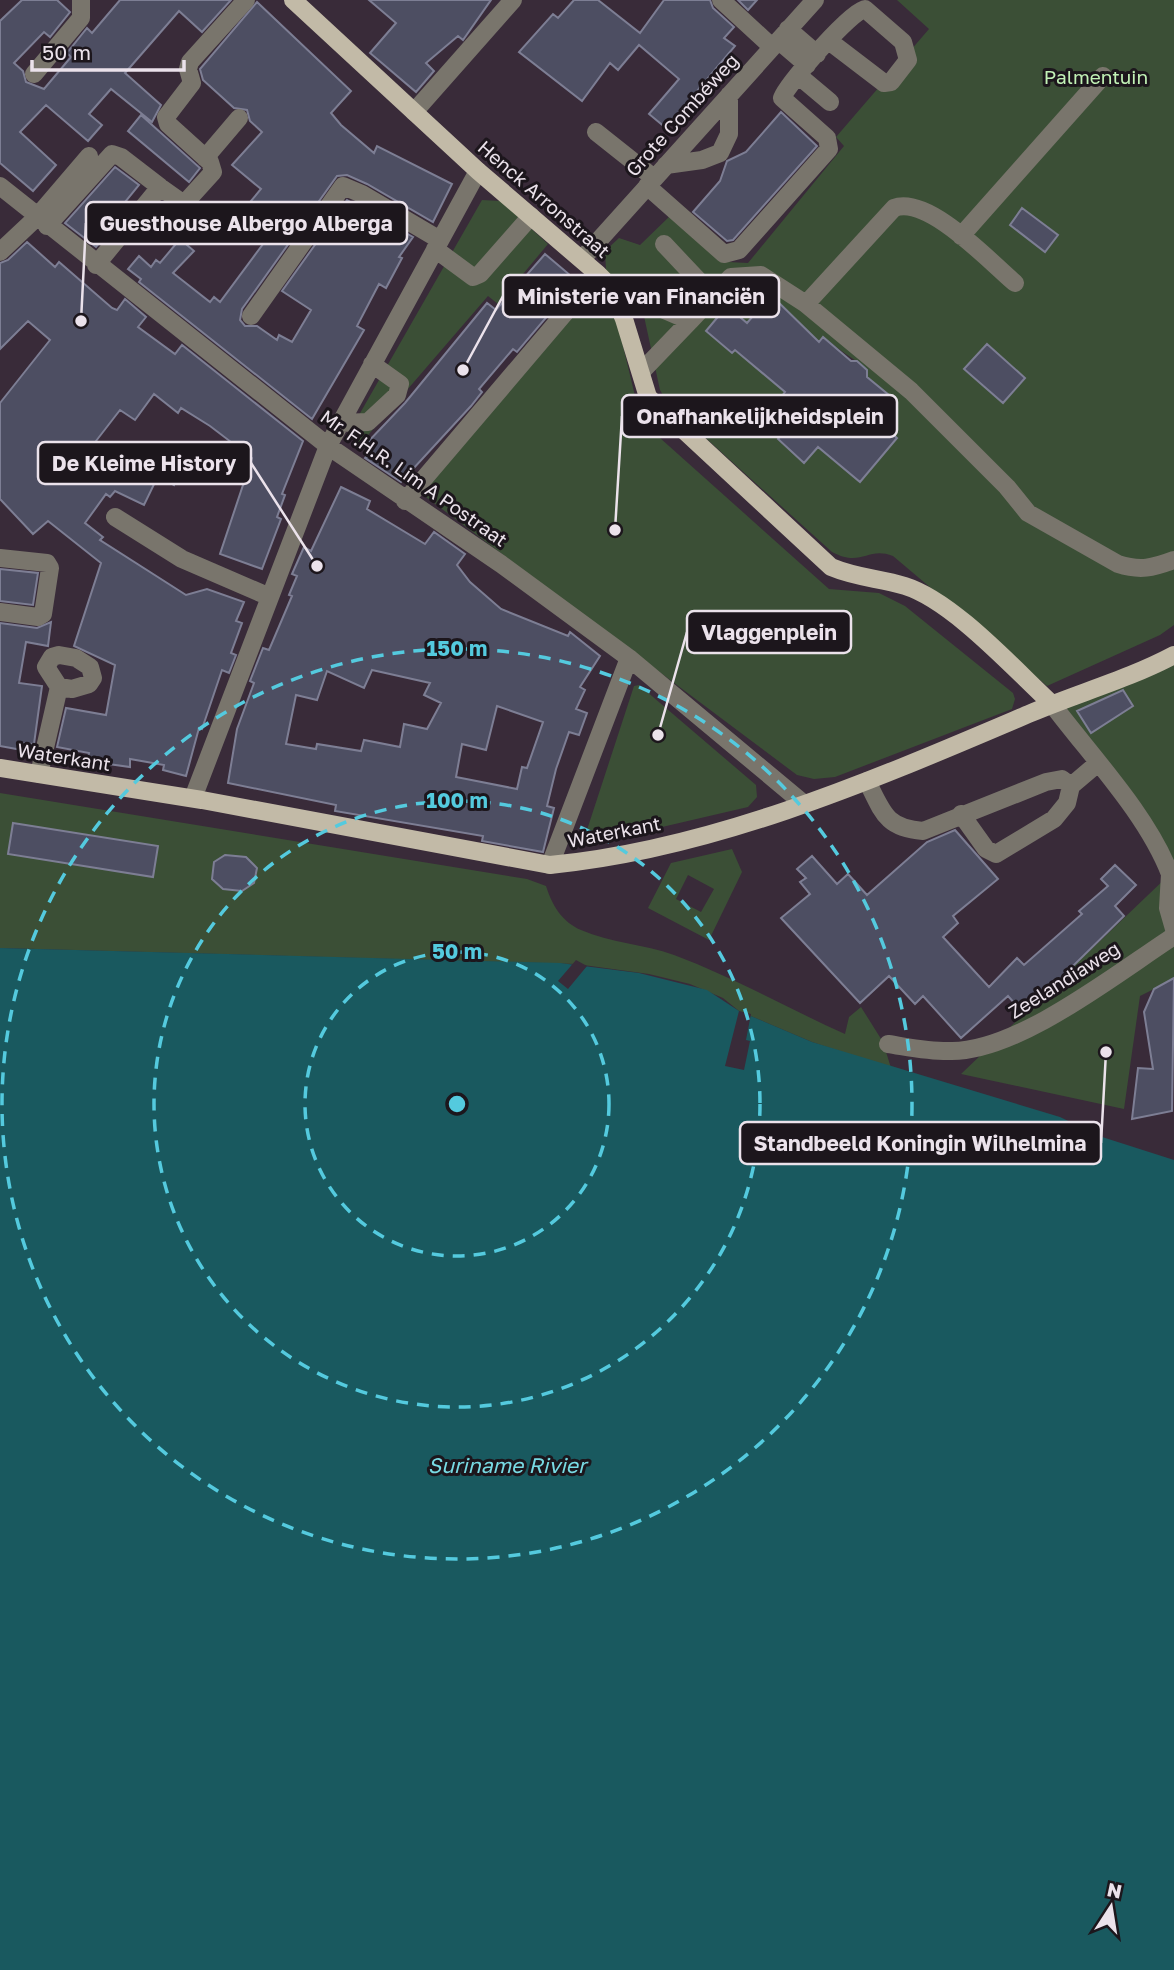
<svg xmlns="http://www.w3.org/2000/svg" width="1174" height="1970" font-family="'Golos Text',sans-serif">
<style>
.green{fill:#3b4f36;fill-rule:evenodd}
.water{fill:#19595f}
.pier{fill:#392b39}
.building{fill:#4d4e62;stroke:#7d7e94;stroke-width:2;fill-rule:evenodd}
.lines{fill:none;stroke-linecap:round;stroke-linejoin:round}
.minor{stroke:#79756c;stroke-width:18}
.major{stroke:#c2baa7;stroke-width:18}
.ring{fill:none;stroke:#54cade;stroke-width:3.5;stroke-dasharray:12 9}
.labels{text-anchor:middle;stroke-width:6;stroke-linejoin:round;paint-order:stroke}
.park-label{font-size:19px;fill:#c2f2b6;stroke:#1c161c}
.street-label{font-size:19px;fill:#ebe2eb;stroke:#1c161c}
.water-label{font-size:21px;font-style:italic;fill:#78dae3;stroke:#1c161c}
.centre{fill:#54cade;stroke:#1c161c;stroke-width:3.5}
.ring-label{font-size:21px;text-anchor:middle;font-weight:bold;fill:#54cade;stroke:#1c161c;stroke-width:6;stroke-linejoin:round;paint-order:stroke}
.leader{fill:none;stroke:#ebe2eb;stroke-width:2.5}
.callout-dot{fill:#ebe2eb;stroke:#1c161c;stroke-width:2.5}
.callout{fill:#1c161c;stroke:#ebe2eb;stroke-width:2.5}
.callout-label{font-size:21px;text-anchor:middle;font-weight:bold;fill:#ebe2eb}
</style>
<rect width="100%" height="100%" fill="#392b39"/>
<path class="green" d="M897 0H1174V625L1160 635 1047 686 893 556C867 546 862 568 832 552L668 404 660 390 642 307 606 270 605 251 619 238 640 245 671 215 728 262 748 263 844 146 836 137 929 29ZM727 306 751 326 790 315 814 337 817 345 824 337C838 350 854 358 867 370V377L895 400 892 404 897 409 883 425 897 438 860 481 818 447 804 462 778 439 791 424 773 407 785 392 735 350 732 353 706 331Z
M482 200 501 201 548 244 498 304 488 296 357 448 351 429Z
M596 286 618 325 641 421 829 589 879 593 905 606 1013 693 1015 699 1012 709 835 777 814 779 797 775 418 491Z
M1174 662V979L1140 996 1124 1109 961 1074 1170 874 1052 704Z
M639 685 756 785 757 797 748 807 589 844 584 839 634 686Z
M0 793 527 879 546 886C552 905 562 922 581 930 610 943 644 944 674 955 733 977 787 1008 845 1034L849 1017 861 1007 883 1042 891 1068 812 1042 739 1011 723 998 690 984 649 974 576 964 0 948Z
M732 849 742 872 709 940 648 908 671 863ZM688 875 714 889 701 912 676 899Z"/>
<path class="water" d="M0 948 560 963 639 973 707 990 739 1011 812 1042 1060 1117 1099 1136 1174 1160V1970H0Z"/>
<path class="pier" d="M576 960 587 966 568 989 558 981Z
M739 1011 751 1014 746 1040 750 1041 744 1070 725 1066Z"/>
<path class="building" d="M22 0H57L70 12 50 37 44 32 14 63 23 71 26 82 44 89 71 57 67 53 87 28 92 33 120 0H231L202 32 179 11 125 73 161 105 152 122 111 89 89 114 102 125 88 141 46 105 20 132 56 165 33 191 0 163V21Z
M369 0H491L463 40 458 36 426 63 434 71 416 92 370 53 396 23Z
M574 0H598L640 33 664 0H710L713 8 734 27 724 38 735 46 666 128 649 114 679 79 639 45 618 70 610 63 582 101 519 52 553 14 558 18Z
M738 0H757L748 10Z
M257 2 351 91 331 113 341 125 374 153 377 146 452 184 433 222 367 184 347 175 337 176 242 309 240 320 245 326H257L277 340 279 335 292 342 311 310 282 291 347 200 413 237 399 257 402 258 386 288 379 284 357 326 364 330 312 419 139 282 141 279 128 269 139 256 151 267 156 260 160 263 180 239 194 251 173 273 210 302 214 297 220 302 269 236 262 231 271 219 251 201 261 189 232 165 262 132 250 121 247 110 234 108 203 80 200 69Z
M781 112 817 146 733 240 727 241 693 212 720 181 727 161 746 152Z
M141 115 200 168 189 182 128 131Z
M115 167 139 185 103 229 108 233 96 247 65 223Z
M1022 208 1058 235 1045 252 1010 225Z
M27 242 55 267 59 262 112 308 117 310 125 299 146 317 138 327 175 354 182 345 303 441 282 494 285 495 277 517 281 519 262 569 220 554 252 458 210 426 181 408 178 413 154 394 135 420 120 410 96 441 126 467 137 447 182 468 174 485 158 476 144 505 115 491 110 497 106 494 85 523 103 537 100 540 186 595 207 589 244 602 236 621 242 623 231 653 236 655 229 673 222 670 202 729 199 728 186 776 163 770 164 765 130 759V767L87 761 89 753 57 747 66 708 106 715 115 665 74 646 101 563 48 521 33 534 0 499V403L50 340 28 321 0 349V263L8 260Z
M545 254 577 281 517 352 513 349 479 389 482 392 471 406 401 482 365 458 370 452 364 446 405 403 487 303 496 310Z
M771 295 819 342 823 337 851 361H857L867 370V377L895 400 892 404 897 409 883 425 897 438 860 482 818 447 804 463 778 439 791 424 773 407 785 392 735 350 732 353 706 331 727 306 747 323Z
M987 344 1025 378 1003 403 964 369Z
M341 487 370 501 367 509 425 544 434 532 465 554 457 565 470 582 501 609 568 636 570 632 600 656 580 687 585 690 576 709 587 713 579 735 569 732 556 769 547 806 554 808 543 852 482 841 483 836 335 811 336 805 228 783 237 729 254 683 250 681 263 648 269 650 292 596 289 595 297 576 292 574 304 547 311 551ZM372 670 430 683 424 695 441 703 427 729 404 724 400 747 364 740 361 751 317 744 316 749 286 744 296 695 317 700 327 671 364 688ZM497 706 543 722 527 768 522 767 517 789 456 777 462 744 486 750Z
M0 569 38 573 33 605 0 601Z
M51 622 48 646 26 642 19 683 42 686 34 744 23 743 22 750 0 746V623L37 628Z
M1123 690 1133 706 1091 733 1077 711Z
M13 823 158 846 153 877 8 854Z
M955 830 998 879 953 916 958 923 943 937 989 987 1017 958 1024 965 1082 914 1079 911 1108 886 1101 879 1115 865 1136 885 1115 906 1124 916 1024 1014 1008 996 961 1038 923 996 915 1004 889 976 860 1003 781 918 810 894 800 882 806 878 797 869 812 856 837 884 848 874 867 895 927 842Z
M225 855 246 857 257 868 254 883 242 891 223 889 212 879 214 862Z
M1174 978 1172 1111 1132 1119 1138 1068 1153 1069 1144 1012 1154 989Z"/>
<g class="lines">
<path class="minor" d="M721 0 772 47
M788 29 817 54
M779 41 807 65
M34 74 81 18V0
M799 76 830 102
M414 112 513 0
M596 132 654 178
M205 158 239 118
M666 165 702 160 720 153 729 134V95
M0 186 328 446 501 564 629 658 804 804
M647 186 724 254 739 250 829 149 827 138 782 98C787 84 853 9 865 9L903 42 908 60 891 82 884 83 829 41
M47 226 112 154 121 157 160 187
M961 236 1103 76
M664 244 713 296
M435 249 473 277 480 274 531 216
M0 252 36 218 89 156
M582 259 815 0
M96 265 160 187 184 204 213 172 210 162 168 124 166 117 192 83 188 69 190 62 246 0
M611 287 690 321 731 277 761 275 806 304 911 391 1007 487 1028 513 1118 564C1140 571 1153 568 1174 560
M806 304 894 208C928 195 989 261 1015 283
M251 316 343 186 362 194 440 240
M641 372 690 321
M340 423 368 422 397 395 400 384 372 364
M405 501 598 274
M115 517 182 559 270 597
M0 558 47 563 50 568 43 614 38 617 0 612
M59 655 76 658 90 667 93 678 89 684 72 689 59 687 46 667 52 657Z
M1052 704C1091 756 1147 814 1170 874L1174 875
M39 774 59 687
M867 781C883 813 886 828 923 831L1046 782 1062 779 1071 786
M193 798 328 446 478 171
M961 814 986 849 996 854 1054 819 1067 803 1071 786 1097 764
M550 865 629 658
M1170 874 1168 908 1174 929
M888 1044C908 1047 931 1052 952 1051 1019 1051 1117 973 1174 936"/>
<path class="major" d="M293 0 478 171 598 274 611 287 624 319 648 397 831 567C857 578 879 578 905 586 953 601 1014 669 1052 704
M0 768 202 800 550 865C716 849 878 778 1031 713 1078 693 1129 679 1174 655"/>
</g>
<g class="ring">
<circle cx="457" cy="1104" r="152"/>
<circle cx="457" cy="1104" r="303"/>
<circle cx="457" cy="1104" r="455"/>
</g>
<g class="labels">
<g class="park-label">
<text x="1096" y="84">Palmentuin</text>
</g>
<g class="street-label">
<text transform="translate(682 115) rotate(-48)" y="7">Grote Combéweg</text>
<text transform="translate(544 199) rotate(41)" y="7">Henck Arronstraat</text>
<text transform="translate(414 478) rotate(35)" y="7">Mr. F.H.R. Lim A Postraat</text>
<text transform="translate(64 757) rotate(9)" y="7">Waterkant</text>
<text transform="translate(614 832) rotate(-11)" y="7">Waterkant</text>
<text transform="translate(1064 980) rotate(-32)" y="7">Zeelandiaweg</text>
</g>
<g class="water-label">
<text x="507" y="1473">Suriname Rivier</text>
</g>
</g>
<circle cx="457" cy="1104" r="10" class="centre"/>
<g class="ring-label">
<text x="457" y="656">150 m</text>
<text x="457" y="808">100 m</text>
<text x="457" y="959">50 m</text>
</g>
<path class="leader" d="M81 321L86 223M463 370L503 296M615 530L622 416M317 566L251 463M658 735L687 632M1106 1052L1101 1143"/>
<g class="callout-dot">
<circle cx="81" cy="321" r="7"/>
<circle cx="463" cy="370" r="7"/>
<circle cx="615" cy="530" r="7"/>
<circle cx="317" cy="566" r="7"/>
<circle cx="658" cy="735" r="7"/>
<circle cx="1106" cy="1052" r="7"/>
</g>
<g class="callout">
<rect x="86" y="202" width="321" height="42" rx="7"/>
<rect x="503" y="275" width="276" height="42" rx="7"/>
<rect x="622" y="395" width="275" height="42" rx="7"/>
<rect x="38" y="442" width="213" height="42" rx="7"/>
<rect x="687" y="611" width="164" height="42" rx="7"/>
<rect x="740" y="1122" width="361" height="42" rx="7"/>
</g>
<g class="callout-label">
<text x="246" y="231">Guesthouse Albergo Alberga</text>
<text x="641" y="304">Ministerie van Financiën</text>
<text x="760" y="424">Onafhankelijkheidsplein</text>
<text x="144" y="471">De Kleime History</text>
<text x="769" y="640">Vlaggenplein</text>
<text x="920" y="1151">Standbeeld Koningin Wilhelmina</text>
</g>
<g transform="translate(1111 1907) rotate(12)" stroke="#1c161c" stroke-width="5" paint-order="stroke">
<path d="M0-5L12 26L0 18L-12 26Z" fill="#ebe2eb"/>
<text y="-10" font-size="19" font-weight="bold" text-anchor="middle" fill="#ebe2eb">N</text>
</g>
<path d="M32 60v10h152v-10" fill="none" stroke="#ebe2eb" stroke-width="3.5"/>
<text x="42" y="60" font-size="21" fill="#ebe2eb" stroke="#1c161c" stroke-width="5" paint-order="stroke">50 m</text>
</svg>
